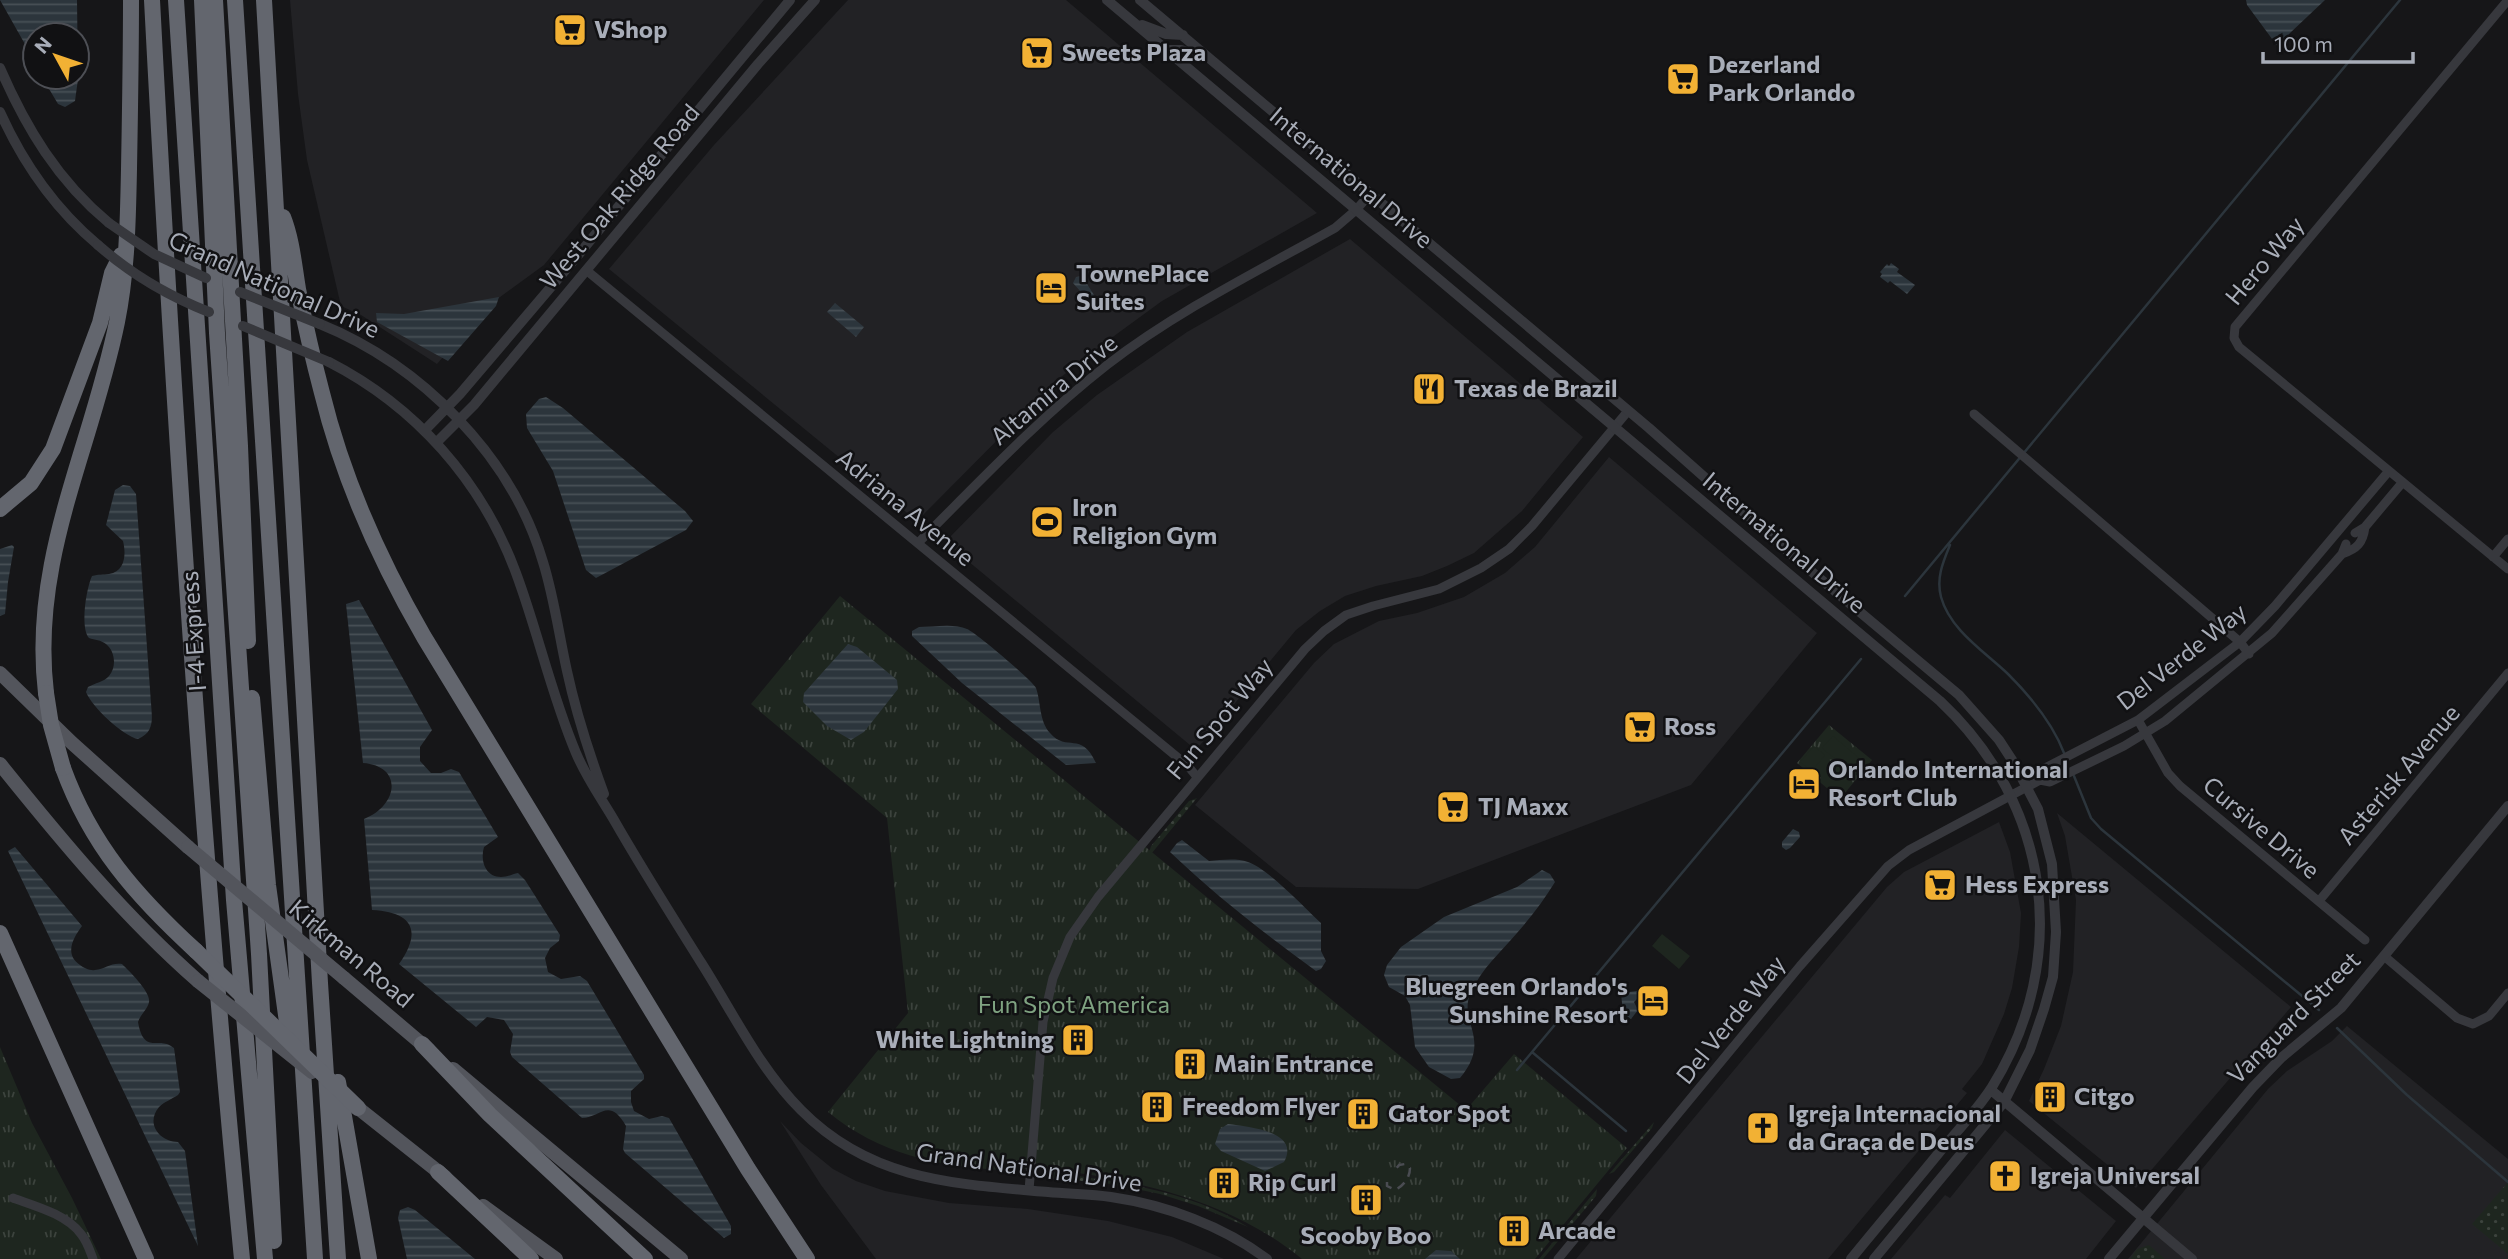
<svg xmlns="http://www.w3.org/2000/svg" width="2508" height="1259" font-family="Commissioner,sans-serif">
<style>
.built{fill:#222225}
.grass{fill:url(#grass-dots)}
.park{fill:url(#park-tufts)}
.pitch{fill:#1e261f}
.water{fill:url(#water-rules)}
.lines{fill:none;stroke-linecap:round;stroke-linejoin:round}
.stream{stroke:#2c353c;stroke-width:2.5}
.minor{stroke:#37383d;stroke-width:9}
.tertiary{stroke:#37383d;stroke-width:10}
.primary{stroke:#53555c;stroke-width:14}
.motorway{stroke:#63666e;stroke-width:16}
.rail{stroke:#4a4c52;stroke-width:2.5;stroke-dasharray:9 7;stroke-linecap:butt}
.tertiary-bridge{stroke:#37383d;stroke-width:10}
.primary-bridge{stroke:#53555c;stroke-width:14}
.motorway-bridge{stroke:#63666e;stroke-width:16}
.labels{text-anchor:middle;stroke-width:5;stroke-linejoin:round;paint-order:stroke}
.poi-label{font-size:24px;font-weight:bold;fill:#a8adb8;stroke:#111113;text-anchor:start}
.street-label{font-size:24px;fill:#a8adb8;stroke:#111113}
.park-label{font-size:24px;fill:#7fa381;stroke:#111113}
</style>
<defs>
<pattern id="grass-dots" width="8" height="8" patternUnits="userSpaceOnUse" patternTransform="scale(1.75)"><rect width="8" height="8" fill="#1e261f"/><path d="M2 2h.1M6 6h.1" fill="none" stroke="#3c433d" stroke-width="1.8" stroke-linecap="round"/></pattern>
<pattern id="park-tufts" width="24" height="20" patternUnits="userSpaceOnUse" patternTransform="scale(1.75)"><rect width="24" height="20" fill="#1e261f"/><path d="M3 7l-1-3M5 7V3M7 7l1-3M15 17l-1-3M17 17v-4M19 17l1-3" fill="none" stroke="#3c433d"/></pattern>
<pattern id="water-rules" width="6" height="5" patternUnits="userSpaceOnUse" patternTransform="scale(1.75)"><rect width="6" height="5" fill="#2c353c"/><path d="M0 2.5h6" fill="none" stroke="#485056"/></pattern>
</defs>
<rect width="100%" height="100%" fill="#161618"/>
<path class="built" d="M290 0H764L544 265 485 308 437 364 361 315 341 306 307 160 298 94Z
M848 0H1066L1317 213 1162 301 1099 347 1056 381 917 521 609 269 714 145Z
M1350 239 1583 437 1522 511 1474 553 1447 566 1422 576 1376 586 1345 596 1320 611 1296 630 1196 750 945 542 1053 432 1097 395 1187 332Z
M1609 457 1817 633 1691 785 1418 889 1296 887 1195 805 1314 663 1334 644 1379 621 1417 613 1464 597 1505 573 1535 547Z
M2057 813 2291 1007 2136 1188 2029 1101 2044 1069 2061 1026 2073 972 2076 900 2065 836Z
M1999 822 2010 852 2021 913 2019 947 2012 988 2004 1014 1982 1064 1962 1089 1967 1093 1828 1259H1576L1887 887 1904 872Z
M2347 1026 2508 1159V1259H2128L2268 1089 2287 1071 2332 1041Z
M780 1121 801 1143 833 1169 856 1181 885 1191 949 1203 1028 1209 1108 1221 1172 1237 1224 1259H876L821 1185Z
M2005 1130 2116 1221 2086 1259H1891L1945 1195 1950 1198Z"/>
<path class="grass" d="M1197 798 1147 859 1151 846 1189 801Z
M1654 1122 1652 1128 1614 1172 1609 1174Z
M1046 1171C1114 1182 1188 1189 1248 1227L1198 1206 1160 1194 1112 1184 1051 1178 1046 1174Z
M2508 1182V1254L2472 1224Z
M1597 1189 1596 1196 1543 1259H1539Z
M2149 1245 2165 1259H2130L2137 1249Z"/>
<path class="park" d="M840 596 1466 1110 1514 1054 1627 1148 1535 1259H1302C1231 1201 1139 1180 1049 1169 1034 1167 1017 1171 1001 1170 937 1166 879 1154 828 1112L908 1013 887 818 751 704Z
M1829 725 1872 760 1840 799 1797 763Z
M0 1047 32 1123 72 1198 101 1259H0Z"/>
<path class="pitch" d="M1833 736 1860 759 1850 771 1822 748Z
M1814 746 1825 755 1812 771 1800 762Z
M1662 934 1690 956 1679 969 1652 946Z"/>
<path class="water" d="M0 0H77L78 79 75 101 65 107 58 104 42 77H77V35H35V62Z
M2246 0H2325L2290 33 2278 47 2247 5Z
M1891 263 1899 269 1897 272 1915 285 1907 294 1890 281 1888 283 1880 277 1882 274 1880 272 1887 264 1889 266Z
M1082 276 1094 295 1088 300 1073 283 1076 277Z
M499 297 496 306 448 361 377 322 376 313 404 314Z
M835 303 864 327 856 337 827 312Z
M546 397 563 408 685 511 693 521 686 530 596 578 586 570 553 471 527 428 526 414 539 399Z
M123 485 130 486 136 494 151 703C152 718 155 732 138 739 123 736 92 707 86 692L88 687C95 683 104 682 109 676 117 667 115 651 106 644 101 640 95 640 89 638 80 628 86 589 92 576 99 574 103 575 109 574 126 571 126 553 123 541L106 525 115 490Z
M12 545 14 547 8 582 5 614 0 616V549Z
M359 600 432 730 420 747V761L431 773H441L451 769 459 772 498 837 484 847C480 860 485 877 501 877 507 877 513 874 518 873L525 880 560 935 559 941 550 948 545 958 548 972 561 979 580 976 587 981 644 1075V1079L631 1091V1102L634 1111 649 1119 662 1116 669 1118 731 1226V1234L724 1238 625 1153 623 1149 626 1126C609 1096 600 1118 582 1118L512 1057 510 1052 513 1034 504 1020 487 1017 476 1027 399 964C423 930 412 912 372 910L364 819C398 806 404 766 363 763L346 604Z
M919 627C933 627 954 623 967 629 975 632 1033 681 1036 688 1041 702 1039 721 1050 733 1067 753 1081 730 1096 763L1066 765 962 683 912 636V631Z
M848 644 857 647 897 680 898 689 864 732 851 740 827 726 803 702 804 693Z
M1793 829 1799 832 1800 837 1790 848 1786 850 1782 847V842Z
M1182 840 1209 861C1222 860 1236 858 1248 862 1267 868 1305 908 1321 923V951L1326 961 1321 969 1316 971C1265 934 1215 895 1170 852L1177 843Z
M15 847 82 926C73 938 64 954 80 965 84 968 90 971 95 970 105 969 112 962 122 964 129 971 151 992 149 1002 148 1009 140 1015 138 1022 144 1056 159 1035 174 1048L180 1092 178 1095C172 1099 164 1102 159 1107 145 1124 160 1142 178 1142L185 1151 198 1246 8 851Z
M1542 870 1550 874 1555 882C1544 900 1531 917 1517 933 1500 953 1482 968 1471 992 1457 1022 1493 1039 1460 1078L1451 1079 1429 1067 1415 1047 1410 1005 1405 996 1389 987 1384 975 1387 965 1401 947 1444 917 1517 887Z
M1637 991 1638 998 1634 1002 1638 1010 1631 1019 1623 1013 1621 993Z
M1228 1124C1249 1127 1301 1131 1284 1162L1265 1171 1221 1151 1215 1144 1220 1129Z
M408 1207 415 1210 475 1259H407L398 1218 400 1210Z
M1436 1250 1451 1251 1460 1259H1425Z"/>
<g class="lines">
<path class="stream" d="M1950 545C1943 562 1936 578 1941 597 1950 630 1985 652 2008 674 2030 696 2053 724 2064 753
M1905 596 2400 0
M2074 776 2091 818 2101 829 2319 1010
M2337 1028 2407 1095 2508 1182
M1532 1052 1626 1131
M1517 1070 1861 659"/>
<path class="minor" d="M2508 0 2235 327 2234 338 2239 347 2508 569
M586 270 1188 766 1197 777
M1974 414 2240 642 2249 654
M2355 533 2365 527 2402 483
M918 543C979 482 1038 419 1107 365 1177 311 1258 271 1335 228L1356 210 1370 194
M2342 554C2357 549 2363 543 2365 527
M2493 557 2508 539
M2138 720 2168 773 2180 786 2365 940
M2040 780 2045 768 2138 720 2240 642 2275 606 2388 472
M2040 780 2050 782 2124 746 2165 721 2272 633 2342 554 2346 544
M2319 901 2508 673
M2384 956 2457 1018 2473 1024 2489 1016 2508 993
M1029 1190 1043 1022 1053 978 1070 937 1098 897 1305 649 1324 631 1346 615 1373 606 1439 589 1481 568 1509 549 1532 526 1628 411
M13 1198C35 1206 66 1214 81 1234 87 1241 90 1251 93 1259
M1558 1259 1800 966 1888 866 1909 850 2040 780"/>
<path class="tertiary" d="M1107 0 1940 701C2050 804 2072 958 1992 1087 1978 1109 1959 1129 1942 1149 1912 1186 1881 1222 1851 1259
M1140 0 1649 428 1799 561 1959 695 1999 740 2014 763 2038 809 2052 864 2056 932 2053 977 2044 1009 2030 1050 2004 1102 1874 1259
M1142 25 1166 34 1183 35
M1166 50H1181L1203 57
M0 68C26 128 58 181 109 223
M0 112C23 163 55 209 98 245
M320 324C421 365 512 456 543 562 554 597 559 635 567 671 576 713 589 753 604 794
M329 362C415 406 482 481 516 573 538 632 551 694 576 753 586 777 601 798 614 820 642 869 672 916 702 964 733 1013 760 1069 801 1110 871 1181 955 1184 1048 1192 1069 1194 1091 1194 1111 1197 1166 1205 1223 1226 1267 1259
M425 430 460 394 579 254 790 0
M436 443 474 405 758 64 815 0
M1991 1090 2192 1259
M2109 1259 2253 1087 2281 1058 2341 1008 2508 806"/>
<path class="primary" d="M0 673 72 743 188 847
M0 764C62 841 124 916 198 981
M344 978 429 1050
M453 1069 681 1259
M358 1108 445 1177
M483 1206 556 1259"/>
<path class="motorway" d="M152 0C174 420 201 840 242 1259
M176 0 234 900 265 1259
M202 0 217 333 259 954 274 1241
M215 0 240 446 248 641
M235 0 315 1259
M264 0 320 983 338 1259
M283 217C292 240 294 265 298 289 305 324 313 359 322 393 343 479 380 561 424 637L748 1169 807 1259
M0 509 31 483 53 449 100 323 112 273 121 255
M46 693C30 560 91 450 117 322 127 272 128 221 129 169 130 113 131 56 131 0
M252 698 268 885 291 1051
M63 768C91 845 136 896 196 951
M0 933 146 1259
M422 1044 490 1115 645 1259
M338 1082 369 1259
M438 1172 531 1259"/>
<path class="rail" d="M1387 1182V1186L1395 1190C1403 1186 1410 1178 1410 1168L1405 1164 1399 1165 1395 1170"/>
<path class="tertiary-bridge" d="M109 223 154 254 206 278
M98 245C131 274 168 296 209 312
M240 292 320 324
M243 326 329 362"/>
<path class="primary-bridge" d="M188 847 344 978
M198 981 312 1072"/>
<path class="motorway-bridge" d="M46 693 51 725 63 768
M196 951 358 1108"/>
</g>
<defs>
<symbol id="supermarket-square" viewBox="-11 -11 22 22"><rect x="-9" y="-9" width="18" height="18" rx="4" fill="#f2b134" stroke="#111113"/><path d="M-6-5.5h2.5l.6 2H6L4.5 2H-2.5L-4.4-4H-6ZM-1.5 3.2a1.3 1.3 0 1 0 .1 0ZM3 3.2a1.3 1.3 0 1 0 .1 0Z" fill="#111"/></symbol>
<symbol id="hotel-square" viewBox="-11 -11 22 22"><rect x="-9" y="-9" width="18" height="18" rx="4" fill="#f2b134" stroke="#111113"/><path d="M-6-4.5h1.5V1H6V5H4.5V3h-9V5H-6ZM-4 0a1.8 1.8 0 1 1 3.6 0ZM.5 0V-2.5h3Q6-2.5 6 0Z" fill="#111"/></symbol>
<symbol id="restaurant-square" viewBox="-11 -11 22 22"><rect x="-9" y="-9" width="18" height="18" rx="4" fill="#f2b134" stroke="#111113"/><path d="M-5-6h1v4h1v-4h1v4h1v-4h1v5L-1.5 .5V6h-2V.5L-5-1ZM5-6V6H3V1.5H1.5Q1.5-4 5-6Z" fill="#111"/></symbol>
<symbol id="stadium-square" viewBox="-11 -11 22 22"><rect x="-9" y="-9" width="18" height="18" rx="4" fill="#f2b134" stroke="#111113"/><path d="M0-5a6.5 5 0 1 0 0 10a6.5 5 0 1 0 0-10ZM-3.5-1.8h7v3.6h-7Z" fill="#111"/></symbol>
<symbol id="building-square" viewBox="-11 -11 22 22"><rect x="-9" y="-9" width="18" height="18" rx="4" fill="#f2b134" stroke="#111113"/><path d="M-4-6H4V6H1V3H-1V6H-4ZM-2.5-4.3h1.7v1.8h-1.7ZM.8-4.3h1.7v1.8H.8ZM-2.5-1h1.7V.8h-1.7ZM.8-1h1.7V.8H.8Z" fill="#111"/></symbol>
<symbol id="church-square" viewBox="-11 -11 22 22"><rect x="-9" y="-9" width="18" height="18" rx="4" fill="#f2b134" stroke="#111113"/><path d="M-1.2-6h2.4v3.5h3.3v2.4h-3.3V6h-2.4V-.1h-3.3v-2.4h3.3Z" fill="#111"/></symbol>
</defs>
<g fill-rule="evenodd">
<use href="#supermarket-square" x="551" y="11" width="38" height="38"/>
<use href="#supermarket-square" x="1018" y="34" width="38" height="38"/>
<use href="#supermarket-square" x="1664" y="60" width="38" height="38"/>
<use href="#hotel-square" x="1032" y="269" width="38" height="38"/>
<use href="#restaurant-square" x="1410" y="370" width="38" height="38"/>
<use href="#stadium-square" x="1028" y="503" width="38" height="38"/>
<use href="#supermarket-square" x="1621" y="708" width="38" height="38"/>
<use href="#hotel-square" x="1785" y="765" width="38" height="38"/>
<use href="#supermarket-square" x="1434" y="788" width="38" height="38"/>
<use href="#supermarket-square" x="1921" y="866" width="38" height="38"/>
<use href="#hotel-square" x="1634" y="982" width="38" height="38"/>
<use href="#building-square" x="1059" y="1021" width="38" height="38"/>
<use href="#building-square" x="1171" y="1045" width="38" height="38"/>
<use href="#building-square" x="2031" y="1078" width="38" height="38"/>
<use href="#building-square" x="1138" y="1088" width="38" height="38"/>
<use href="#building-square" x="1344" y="1095" width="38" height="38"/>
<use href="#church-square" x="1744" y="1109" width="38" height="38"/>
<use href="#church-square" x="1986" y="1157" width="38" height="38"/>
<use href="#building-square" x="1205" y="1164" width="38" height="38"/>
<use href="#building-square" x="1347" y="1181" width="38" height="38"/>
<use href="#building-square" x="1495" y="1212" width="38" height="38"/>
</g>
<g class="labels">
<g class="poi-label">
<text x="594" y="38">VShop</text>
<text x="1062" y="61">Sweets Plaza</text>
<text x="1708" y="73">Dezerland<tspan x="1708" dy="28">Park Orlando</tspan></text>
<text x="1076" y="282">TownePlace<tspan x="1076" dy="28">Suites</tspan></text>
<text x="1454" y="397">Texas de Brazil</text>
<text x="1072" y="516">Iron<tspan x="1072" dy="28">Religion Gym</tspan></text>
<text x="1664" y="735">Ross</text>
<text x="1828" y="778">Orlando International<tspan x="1828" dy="28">Resort Club</tspan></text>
<text x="1478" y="815">TJ Maxx</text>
<text x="1965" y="893">Hess Express</text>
<text x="1628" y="995" text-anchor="end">Bluegreen Orlando's<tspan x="1628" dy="28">Sunshine Resort</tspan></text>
<text x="1054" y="1048" text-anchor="end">White Lightning</text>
<text x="1214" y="1072">Main Entrance</text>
<text x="2074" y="1105">Citgo</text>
<text x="1182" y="1115">Freedom Flyer</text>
<text x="1388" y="1122">Gator Spot</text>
<text x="1788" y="1122">Igreja Internacional<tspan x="1788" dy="28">da Graça de Deus</tspan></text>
<text x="2030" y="1184">Igreja Universal</text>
<text x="1248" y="1191">Rip Curl</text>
<text x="1538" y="1239">Arcade</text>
<text x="1366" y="1244" text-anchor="middle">Scooby Boo</text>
</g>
<g class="street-label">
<text transform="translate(1351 178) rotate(40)" y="8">International Drive</text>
<text transform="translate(620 197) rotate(-50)" y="8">West Oak Ridge Road</text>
<text transform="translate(2265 261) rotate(-50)" y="8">Hero Way</text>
<text transform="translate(274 285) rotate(24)" y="8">Grand National Drive</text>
<text transform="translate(1054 390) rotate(-40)" y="8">Altamira Drive</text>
<text transform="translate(905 508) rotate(39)" y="8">Adriana Avenue</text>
<text transform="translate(1784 543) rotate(40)" y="8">International Drive</text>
<text transform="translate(194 631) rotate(-94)" y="8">I-4 Express</text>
<text transform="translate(2182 657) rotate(-38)" y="8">Del Verde Way</text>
<text transform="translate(1220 719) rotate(-50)" y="8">Fun Spot Way</text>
<text transform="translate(2399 775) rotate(-50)" y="8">Asterisk Avenue</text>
<text transform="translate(2261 828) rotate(40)" y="8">Cursive Drive</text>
<text transform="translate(351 954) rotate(40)" y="8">Kirkman Road</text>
<text transform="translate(2294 1018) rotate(-45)" y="8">Vanguard Street</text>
<text transform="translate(1731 1020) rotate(-51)" y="8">Del Verde Way</text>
<text transform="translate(1029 1168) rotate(8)" y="8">Grand National Drive</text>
</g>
<g class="park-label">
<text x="1074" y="1013">Fun Spot America</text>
</g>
</g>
<g transform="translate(56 56) rotate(310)"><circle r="33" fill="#111113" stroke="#4d4f55" stroke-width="2"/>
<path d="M0-5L12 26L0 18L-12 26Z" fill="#f2b134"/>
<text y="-10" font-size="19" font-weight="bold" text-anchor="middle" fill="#a8adb8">N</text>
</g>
<path d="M2263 52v10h150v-10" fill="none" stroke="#a8adb8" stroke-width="3.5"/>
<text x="2274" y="52" font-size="21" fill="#a8adb8" stroke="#111113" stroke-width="5" paint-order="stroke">100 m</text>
</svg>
